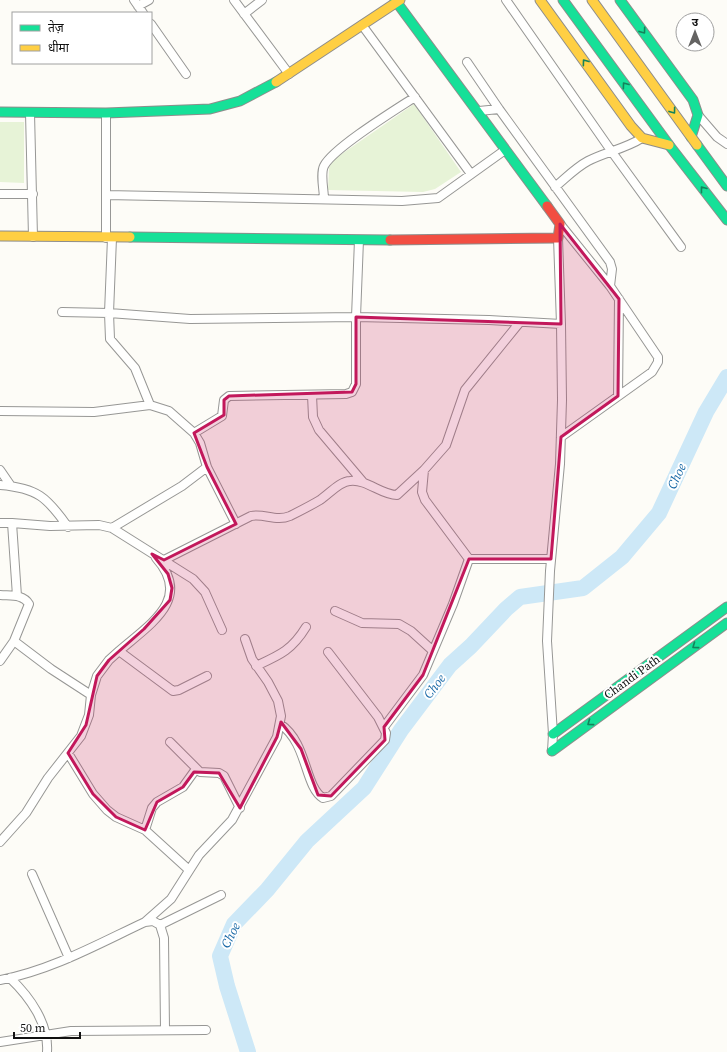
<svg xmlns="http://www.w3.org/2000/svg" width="727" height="1052" font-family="'Source Serif 4','Noto Sans Devanagari',serif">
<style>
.green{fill:#e7f3d7}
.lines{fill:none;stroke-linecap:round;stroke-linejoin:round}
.river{stroke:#cde8f7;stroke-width:16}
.street-casing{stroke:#979795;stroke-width:10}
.fast-casing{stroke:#8e8d8b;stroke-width:11}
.slow-casing{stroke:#8e8d8b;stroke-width:11}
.jam-casing{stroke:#8e8d8b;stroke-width:11}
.street{stroke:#fffffe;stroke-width:8}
.fast{stroke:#16e098;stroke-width:9}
.slow{stroke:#ffcf43;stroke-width:9}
.jam{stroke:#f24e42;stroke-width:9}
.oneway{stroke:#14835b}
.marked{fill:#c2185b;fill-opacity:0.2;stroke:#c2185b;stroke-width:3;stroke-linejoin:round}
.labels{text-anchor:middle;stroke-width:4;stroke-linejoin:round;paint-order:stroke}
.street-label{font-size:12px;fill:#111;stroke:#fff}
.water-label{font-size:13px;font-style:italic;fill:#1768a6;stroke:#fff}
</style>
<rect width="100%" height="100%" fill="#fdfcf7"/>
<path class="green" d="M414 104 461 172 435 189 423 192 328 190 329 168 333 160Z
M0 122H24V183L0 182Z"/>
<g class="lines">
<path class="river" d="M248 1052 227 986 220 956 234 924 267 890 307 841 364 788 401 730 450 665 471 646 506 609 520 597 583 588 622 557 659 513 706 412 727 377"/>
<defs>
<path id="street" d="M134 0 143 13
M234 0 289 74
M506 0 612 152 681 247
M138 6 149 0
M244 14 262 0
M151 24 186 74
M362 25 471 174
M467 62 499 109
M479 111 499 109 610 262 612 269 610 286
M30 113 33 237
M698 115 717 137 727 144
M555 187C566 178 575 168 588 161 605 152 625 149 642 138
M0 194H33
M106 195 402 201 438 198 505 150
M324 199C324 190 320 174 324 166 333 148 395 110 415 97
M560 224 610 286 658 357V362L652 372 561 437
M106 238V113
M112 238 109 313 190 319 356 317 489 320 561 324
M62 312 109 313 110 339 135 368 150 405
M312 395 313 417 319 430 363 482
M618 396 619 299
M0 411 94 412 150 405 169 411 194 433 222 416 224 400 229 396 346 394 352 392 356 384V317L359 240
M194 433 200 443 207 467 236 524
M0 470 11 486
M424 470 422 492 425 500 469 559H551
M0 485C37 488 47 497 68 527
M0 523H12L17 596
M12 523 50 526 99 525 112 528 193 579 205 592 222 630
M112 528 182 486 207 467
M164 560 251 516C264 513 276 522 290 516 300 511 310 506 320 500 329 494 340 481 350 481 367 479 381 495 397 495L424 470 446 445 465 390 520 322
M0 595C11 596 23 594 29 604L14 641 0 661
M335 611 362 623 399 624 411 631 433 651
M14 641 51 669 91 695
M119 651C150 624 193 599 156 558
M256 666C280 655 292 650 306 627
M280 724C308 743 304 786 323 798L331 796 385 740 386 733 378 717 328 652
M384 727 423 675 453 604 469 559
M170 742 200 772 219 773 224 776 240 808
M552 751 553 734 547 641 550 571 560 464 562 400 561 324 558 238
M68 753 93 794 107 810 116 817 145 830 189 870
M145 830 152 808 157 802 183 787 196 769
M0 842 26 813 48 778 81 736 89 715 91 695 97 676 109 660 119 651 173 691 179 690 207 676
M32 874 69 958
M145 922 171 899 199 855 232 820 277 737 281 716 278 701 268 682 252 659 245 639
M160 925 221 895
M10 978C30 997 49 1024 47 1052
M0 980C52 970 98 944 145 922L153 921 160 925 164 938 165 1030
M0 1042 71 1031 206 1030"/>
<path id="fast" d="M395 0 547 206
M563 0 669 145 727 220
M620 0 693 100 698 115 691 137
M0 112 106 113 210 109 240 101 276 82
M697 145 727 186
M130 237 390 240
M553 734 727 607
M552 751 727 623"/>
<path id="slow" d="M540 0 631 126 642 138 669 145
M592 0 697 145
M276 82 400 0
M0 236 130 237"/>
<path id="jam" d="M390 240 558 238 560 224 547 206"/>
</defs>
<use href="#street" class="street-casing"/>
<use href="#fast" class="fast-casing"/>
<use href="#slow" class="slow-casing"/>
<use href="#jam" class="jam-casing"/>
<use href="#street" class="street"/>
<use href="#fast" class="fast"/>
<use href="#slow" class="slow"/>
<use href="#jam" class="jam"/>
</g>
<defs><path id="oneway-chevron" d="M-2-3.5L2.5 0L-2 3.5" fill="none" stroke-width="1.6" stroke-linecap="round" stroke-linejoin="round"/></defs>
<g class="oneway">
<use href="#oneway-chevron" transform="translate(643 31) rotate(54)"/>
<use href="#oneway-chevron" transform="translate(585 62) rotate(-126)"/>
<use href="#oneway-chevron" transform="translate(625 85) rotate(-126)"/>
<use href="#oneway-chevron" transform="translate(673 111) rotate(54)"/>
<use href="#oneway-chevron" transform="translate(703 189) rotate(-128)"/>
<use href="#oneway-chevron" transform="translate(695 646) rotate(144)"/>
<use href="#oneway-chevron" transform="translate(590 723) rotate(144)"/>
</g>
<path class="marked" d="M560 224 619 299 618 396 561 437 551 559H469L423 675 384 727 385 740 331 796 318 795 301 749 281 722 277 737 240 808 219 773 194 772 183 787 157 802 145 830 116 817 93 794 68 753 86 725 97 676 109 660 144 629 170 600 172 588 168 574 152 554 164 560 236 524 207 467 194 433 224 415V400L229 396 352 392 356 384V317L561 324Z"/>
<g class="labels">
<g class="street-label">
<text transform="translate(632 677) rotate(-36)" y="4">Chandi Path</text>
</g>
<g class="water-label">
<text transform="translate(676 476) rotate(-65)" y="5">Choe</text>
<text transform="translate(434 686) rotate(-53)" y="5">Choe</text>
<text transform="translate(230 935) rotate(-63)" y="5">Choe</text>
</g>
</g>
<rect x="12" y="12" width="140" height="52" fill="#ffffff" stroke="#a0a0a0"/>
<rect x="20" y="25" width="20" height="6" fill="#16e098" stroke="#a0a0a0"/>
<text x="48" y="32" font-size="12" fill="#111111">तेज़</text>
<rect x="20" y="45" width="20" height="6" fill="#ffcf43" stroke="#a0a0a0"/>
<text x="48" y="52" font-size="12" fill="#111111">धीमा</text>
<g transform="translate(695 32)"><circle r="19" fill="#ffffff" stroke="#a0a0a0"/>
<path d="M0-3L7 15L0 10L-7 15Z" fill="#646362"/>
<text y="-6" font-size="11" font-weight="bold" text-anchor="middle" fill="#111111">उ</text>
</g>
<path d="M14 1032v6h66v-6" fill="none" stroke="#111111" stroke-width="2"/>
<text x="20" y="1032" font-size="12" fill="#111111" stroke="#ffffff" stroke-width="3" paint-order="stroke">50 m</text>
</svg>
